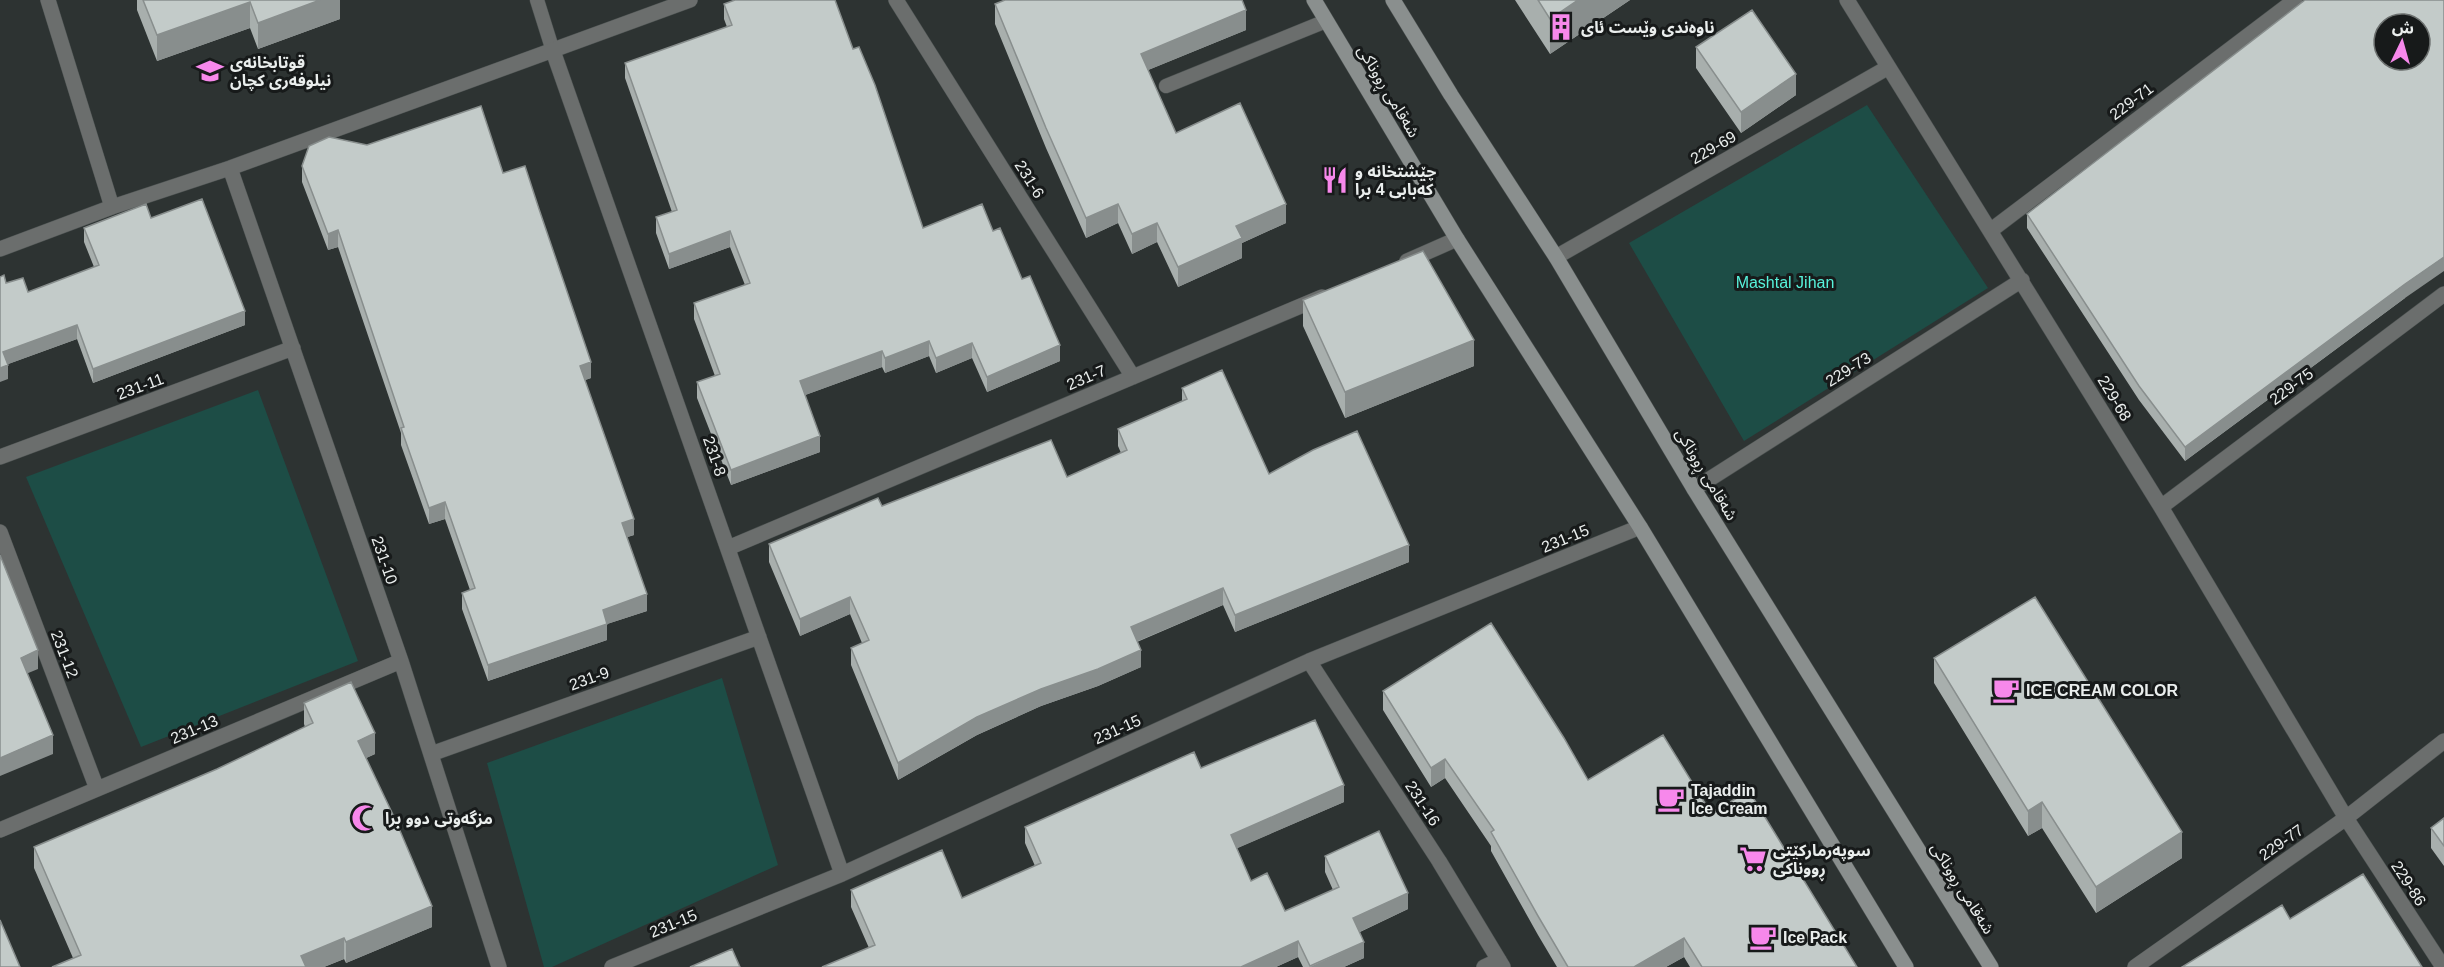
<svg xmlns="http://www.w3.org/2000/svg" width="2444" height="967" font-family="Helvetica,'Noto Sans Arabic',sans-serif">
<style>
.green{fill:#1d4d46}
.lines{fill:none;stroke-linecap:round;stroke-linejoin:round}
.service-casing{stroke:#4b5150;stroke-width:15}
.minor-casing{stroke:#4b5150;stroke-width:16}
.secondary-casing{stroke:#4b5150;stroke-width:16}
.service{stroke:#6b6e6d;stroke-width:14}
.minor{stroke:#6b6e6d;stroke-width:15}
.secondary{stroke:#8a8f8e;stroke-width:15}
.wall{fill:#a8afad}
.shaded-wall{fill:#888e8d}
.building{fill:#c3cbc9;stroke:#888e8d;stroke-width:1.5;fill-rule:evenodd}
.labels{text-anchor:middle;stroke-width:6;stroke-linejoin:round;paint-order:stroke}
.poi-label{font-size:16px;font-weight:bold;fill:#eaeeed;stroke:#171a1a;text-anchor:start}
.street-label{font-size:16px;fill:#eaeeed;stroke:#171a1a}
.park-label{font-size:16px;fill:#57f2db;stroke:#171a1a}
</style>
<rect width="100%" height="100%" fill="#2d3332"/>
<path class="green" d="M1867 105 1988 288 1744 441 1629 243Z
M258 390 358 661 141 747 26 477Z
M722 678 778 865 552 967H544L487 763Z"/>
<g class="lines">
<defs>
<path id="service" d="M537 0 553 51
M1166 86 1326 21"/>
<path id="minor" d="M48 0 112 207
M896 0 1133 377
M1847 0 2161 507 2346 818 2443 967
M553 51 842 874
M230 168 401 661 499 967
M1990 231 2295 0
M0 249 112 207 230 168 690 0
M1556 257 1887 68
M1407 261 1457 239
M0 457 293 348
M1694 489 2022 280
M2161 507 2444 294
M0 532 97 789
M728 548 1322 297
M1309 661 1439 861 1503 967
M431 754 759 637
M0 830 401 661
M612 967 842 874 1309 661 1640 527
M1484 967 1499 960
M2135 967 2346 818 2444 741"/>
<path id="secondary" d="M1314 0 1457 239 1640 527 1906 967
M1393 0 1451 95 1556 257 1694 489 1991 967"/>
</defs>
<use href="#service" class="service-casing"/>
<use href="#minor" class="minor-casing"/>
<use href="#secondary" class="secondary-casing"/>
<use href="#service" class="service"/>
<use href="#minor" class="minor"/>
<use href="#secondary" class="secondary"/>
</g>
<path class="wall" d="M137 0H340V19L258 49 250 28 157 61 137 10Z
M1515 0H1630L1550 54Z
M724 4 853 49 923 228 993 231 1022 279 1060 361 987 392 972 358 936 373 929 356 885 373 882 367 805 395 820 452 731 485 697 398V382L715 376 694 319V303L745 285 730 247 669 269 656 233V217L672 212 625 78V63L727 27 724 19Z
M995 4 1246 30 1148 70 1176 133 1286 223 1242 243V258L1178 287 1157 242 1132 254 1118 223 1086 238 1046 148 995 24Z
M1696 47 1796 95 1741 133 1696 68Z
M302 166 503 173 591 378 585 380 634 535 627 537 647 611 607 624V640L488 681 462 609V593L470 590 445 519 429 524 401 445V433L338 247 328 250 302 182Z
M2027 214 2405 298 2185 461 2139 400 2027 228Z
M151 218 245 325 93 383 77 339 8 364V379L6 283 28 292 94 267 84 242V228Z
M1303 300 1474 366 1345 418 1303 326Z
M1182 388 1269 474 1409 562 1235 632 1223 605 1137 642 1141 667 1098 686 1041 706 977 735 898 780 851 665V648L862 643 850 614 800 636 769 562V544L882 506 1067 477 1121 453 1118 446V429L1182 401Z
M1934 658 2182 858 2096 913 2042 828 2028 836 1934 683Z
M1383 691 1588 780 1711 813 1857 967H1690L1684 957 1666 967H1557L1538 935 1491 851V846L1445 778 1431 787 1383 710Z
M304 703 375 754 366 758 432 927 346 963 344 959 324 967H52L73 958 34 868V847L217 769 305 727 304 724Z
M1201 768 1344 802 1237 848 1251 881 1285 911 1333 890 1325 872V856L1408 909 1360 932 1364 958 1344 967H1303L1298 957 1276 967H822L869 948 851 907V890L962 898 1035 866 1025 843V827Z
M2444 818V866L2431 848V828Z"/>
<path class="shaded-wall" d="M320 0H340V19L258 49V23Z
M1578 0H1630L1550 54V19Z
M250 2V28L157 61V35Z
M1246 10V30L1141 73V54Z
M1796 74V95L1741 133V112Z
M1118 204V223L1086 238V218Z
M1286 204V223L1242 243V258L1178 287V267L1236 226Z
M1157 223V242L1132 254V234Z
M338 230V247L328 250V234Z
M730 231V247L669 269V254Z
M2444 257V271L2405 298 2185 461V447L2405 284Z
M245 311V325L93 383V369Z
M77 325V339L3 366V352Z
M1474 340V366L1345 418V392Z
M929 341V356L885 373V358Z
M972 343V358L936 373V358Z
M1060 345V361L987 392V377Z
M882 351V367L800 397V381Z
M591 362V378L580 382V366Z
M8 365V379L0 382V368Z
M820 436V452L731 485V470Z
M445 502V519L429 524V508Z
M634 519V535L622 539V523Z
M1409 545V562L1235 632V615Z
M1223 588V605L1131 644V627Z
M647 594V611L607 624V640L488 681V665L603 610Z
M850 597V614L800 636V619Z
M38 650V669L21 676V658Z
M1141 650V667L1098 686 1041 706 977 735 898 780V763L977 717 1041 689Z
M375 733V754L358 762V741Z
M53 735V754L0 776V758Z
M1445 759V778L1431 787V768Z
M1344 785V802L1231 851V835Z
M2042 802V828L2028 836V811Z
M2182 832V858L2096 913V887Z
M1408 893V909L1353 935V918Z
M432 906V927L346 963V942Z
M344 938V959L324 967H301V956Z
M1684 938V957L1666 967H1634Z
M1298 941V957L1276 967H1241Z
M1364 942V958L1344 967H1310Z"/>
<path class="building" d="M143 0H320L258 23 250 2 157 35Z
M735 0H835L853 49 859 47 875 85 923 228 982 204 993 231 1000 228 1022 279 1030 276 1060 345 987 377 972 343 936 358 929 341 885 358 882 351 800 381 820 436 731 470 697 382 720 374 694 303 750 283 730 231 669 254 656 217 677 210 625 63 732 25 724 4Z
M1005 0H1242L1246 10 1141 54 1176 133 1240 103 1286 204 1236 226 1242 238 1178 267 1157 223 1132 234 1118 204 1086 218 1046 128 995 4Z
M1538 0H1578L1550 19Z
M2305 0H2444V257L2405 284 2185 447 2139 386 2027 214ZM2384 24H2420V60H2384Z
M1752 10 1796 74 1741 112 1696 47Z
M481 106 503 173 525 166 539 209 591 362 580 366 634 519 622 523 647 594 603 610 607 624 488 665 462 593 475 588 445 502 429 508 401 428 404 427 338 230 328 234 302 166 309 146 329 137 367 145Z
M202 199 245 311 93 369 77 325 3 352 8 365 0 368V277L4 275 6 283 23 278 28 292 99 265 84 228 146 204 151 218Z
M1423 251 1474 340 1345 392 1303 300Z
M1222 370 1269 474 1313 450 1357 431 1409 545 1235 615 1223 588 1131 627 1141 650 1098 669 1041 689 977 717 898 763 851 648 869 640 850 597 800 619 769 544 878 498 882 506 1051 440 1067 477 1127 450 1118 429 1187 399 1182 388Z
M0 555 38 650 21 658 53 735 0 758Z
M2035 597 2182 832 2096 887 2042 802 2028 811 1934 658Z
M1491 623 1564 738 1588 780 1663 735 1711 813 1749 791 1857 967H1702L1684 938 1634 967H1568L1538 916 1491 832 1494 830 1445 759 1431 768 1383 691Z
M351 682 375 733 358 741 395 819 432 906 346 942 344 938 301 956 306 967H52L81 955 34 847 217 769 313 723 304 703Z
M1315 720 1344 785 1231 835 1251 881 1267 873 1285 911 1339 887 1325 856 1379 831 1408 893 1353 918 1364 942 1310 966 1298 941 1241 967H822L875 945 851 890 942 850 962 898 1041 863 1025 827 1194 752 1201 768Z
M2444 818V846L2431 828Z
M2363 874 2422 967H2182L2282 905 2290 919Z
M0 920 20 967H0Z
M732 949 740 967H690Z"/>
<defs>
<symbol id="building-bare" viewBox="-9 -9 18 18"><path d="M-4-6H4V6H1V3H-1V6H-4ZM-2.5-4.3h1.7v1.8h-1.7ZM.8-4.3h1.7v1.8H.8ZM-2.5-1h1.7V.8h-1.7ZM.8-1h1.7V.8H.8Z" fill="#f788eb" stroke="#171a1a" stroke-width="2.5" paint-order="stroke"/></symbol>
<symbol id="school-bare" viewBox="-9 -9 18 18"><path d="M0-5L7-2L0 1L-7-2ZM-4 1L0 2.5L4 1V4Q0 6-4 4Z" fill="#f788eb" stroke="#171a1a" stroke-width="2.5" paint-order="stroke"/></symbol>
<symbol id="restaurant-bare" viewBox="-9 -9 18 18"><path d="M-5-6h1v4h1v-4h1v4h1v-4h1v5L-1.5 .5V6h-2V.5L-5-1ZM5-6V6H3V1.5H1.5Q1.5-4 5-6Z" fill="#f788eb" stroke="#171a1a" stroke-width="2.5" paint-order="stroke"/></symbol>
<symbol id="cafe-bare" viewBox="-9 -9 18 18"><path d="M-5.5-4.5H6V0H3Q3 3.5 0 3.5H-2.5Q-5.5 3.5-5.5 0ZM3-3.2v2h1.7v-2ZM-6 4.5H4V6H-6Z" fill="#f788eb" stroke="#171a1a" stroke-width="2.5" paint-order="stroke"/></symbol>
<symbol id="mosque-bare" viewBox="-9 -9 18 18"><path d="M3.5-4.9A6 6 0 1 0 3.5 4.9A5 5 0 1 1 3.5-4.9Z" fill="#f788eb" stroke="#171a1a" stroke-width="2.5" paint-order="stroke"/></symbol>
<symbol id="supermarket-bare" viewBox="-9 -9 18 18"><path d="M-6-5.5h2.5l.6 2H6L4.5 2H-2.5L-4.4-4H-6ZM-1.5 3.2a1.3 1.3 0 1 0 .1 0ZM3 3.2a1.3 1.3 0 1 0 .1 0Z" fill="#f788eb" stroke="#171a1a" stroke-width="2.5" paint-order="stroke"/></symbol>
</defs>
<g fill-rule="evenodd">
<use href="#building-bare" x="1542" y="8" width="38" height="38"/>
<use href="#school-bare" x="191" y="52" width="38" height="38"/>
<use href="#restaurant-bare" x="1316" y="161" width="38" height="38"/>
<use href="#cafe-bare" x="1987" y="671" width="38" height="38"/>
<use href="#cafe-bare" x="1652" y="780" width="38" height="38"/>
<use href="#mosque-bare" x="346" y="799" width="38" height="38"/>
<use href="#supermarket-bare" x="1734" y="840" width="38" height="38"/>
<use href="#cafe-bare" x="1744" y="918" width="38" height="38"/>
</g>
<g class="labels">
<g class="poi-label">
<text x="1581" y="33">ناوەندی وێست ئای</text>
<text x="230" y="68">قوتابخانەی<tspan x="230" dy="18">نیلوفەری کچان</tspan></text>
<text x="1355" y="177">چێشتخانە و<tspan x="1355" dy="18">کەبابی 4 برا</tspan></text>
<text x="2026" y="696">ICE CREAM COLOR</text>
<text x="1691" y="796">Tajaddin<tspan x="1691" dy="18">Ice Cream</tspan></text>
<text x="385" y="824">مزگەوتی دوو برا</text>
<text x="1773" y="856">سوپەرمارکێتی<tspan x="1773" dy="18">ڕووناکی</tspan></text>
<text x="1783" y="943">Ice Pack</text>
</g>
<g class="street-label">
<text transform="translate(1389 91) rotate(59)" y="6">شەقامی ڕووناکی</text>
<text transform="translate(2131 101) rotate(-37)" y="6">229-71</text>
<text transform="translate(1713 147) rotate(-30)" y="6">229-69</text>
<text transform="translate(1030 179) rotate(58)" y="6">231-6</text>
<text transform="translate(1848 369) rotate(-32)" y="6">229-73</text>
<text transform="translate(1086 377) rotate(-23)" y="6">231-7</text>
<text transform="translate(140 386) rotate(-20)" y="6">231-11</text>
<text transform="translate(2291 386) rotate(-37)" y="6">229-75</text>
<text transform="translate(2115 398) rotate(59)" y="6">229-68</text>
<text transform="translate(715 456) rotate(71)" y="6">231-8</text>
<text transform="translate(1707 474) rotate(59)" y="6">شەقامی ڕووناکی</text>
<text transform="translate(1565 538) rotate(-22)" y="6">231-15</text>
<text transform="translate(385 560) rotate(71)" y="6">231-10</text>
<text transform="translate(65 654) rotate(69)" y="6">231-12</text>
<text transform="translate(589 678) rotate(-20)" y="6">231-9</text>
<text transform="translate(194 729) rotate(-23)" y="6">231-13</text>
<text transform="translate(1117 729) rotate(-24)" y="6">231-15</text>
<text transform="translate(1423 803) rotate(57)" y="6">231-16</text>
<text transform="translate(2281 842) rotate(-35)" y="6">229-77</text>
<text transform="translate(2409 883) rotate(57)" y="6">229-86</text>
<text transform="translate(1963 888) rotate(58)" y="6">شەقامی ڕووناکی</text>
<text transform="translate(673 923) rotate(-22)" y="6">231-15</text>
</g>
<g class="park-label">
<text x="1785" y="288">Mashtal Jihan</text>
</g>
</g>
<g transform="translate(2402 42) rotate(5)"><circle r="28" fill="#171a1a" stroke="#6b6f6e" stroke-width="1.5"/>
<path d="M0-4.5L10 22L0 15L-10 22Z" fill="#f788eb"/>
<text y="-9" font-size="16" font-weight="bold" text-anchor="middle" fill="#eaeeed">ش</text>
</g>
</svg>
